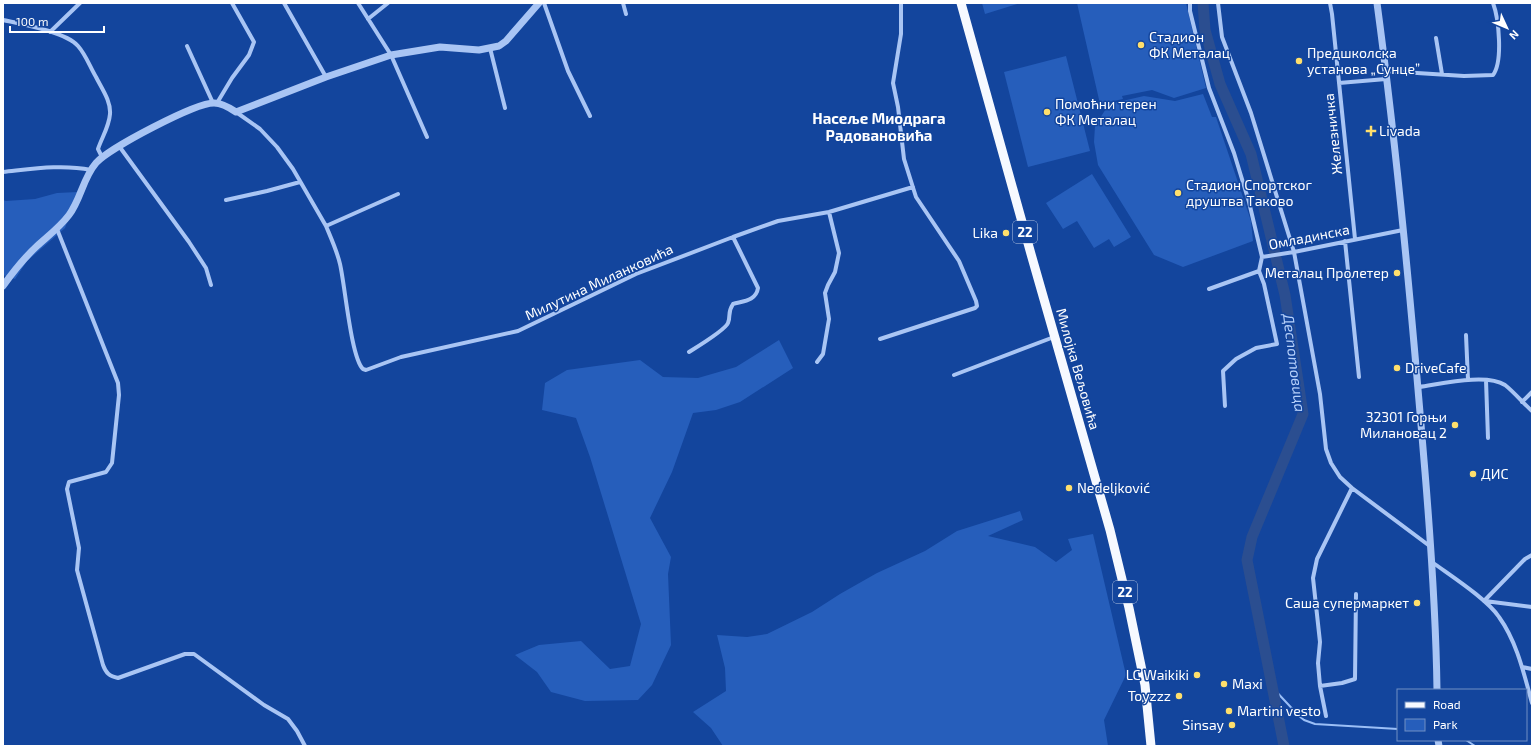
<svg xmlns="http://www.w3.org/2000/svg" width="1535" height="749" font-family="'Exo 2',sans-serif">
<style>
.green{fill:#265ebb}
.lines{fill:none;stroke-linecap:round;stroke-linejoin:round}
.stream{stroke:#9bbff7;stroke-width:2}
.river{stroke:#2b4e90;stroke-width:11}
.minor{stroke:#a9c5f4;stroke-width:4}
.tertiary{stroke:#a9c5f4;stroke-width:7}
.primary{stroke:#f6f9ff;stroke-width:9}
.poi-dot{fill:#ffdf6c;stroke:#13459d;stroke-width:1.5}
.labels{text-anchor:middle;stroke-width:3;stroke-linejoin:round;paint-order:stroke}
.shield{fill:#13459d;stroke:#b8c7e2;stroke-width:1}
.shield-label{font-size:13px;font-weight:bold;fill:#fff}
.poi-label{font-size:14px;fill:#fff;stroke:#13459d;text-anchor:start}
.street-label{font-size:14px;fill:#fff;stroke:#13459d}
.neighbourhood-label{font-size:15px;font-weight:bold;fill:#fff;stroke:#13459d}
.water-label{font-size:15px;font-style:italic;fill:#b6d0fa;stroke:#13459d}
</style>
<rect width="100%" height="100%" fill="#13459d"/>
<path class="green" d="M982 3H1020L985 14Z
M1077 3H1186L1206 88 1174 98 1152 90 1122 96 1123 99 1100 104Z
M1066 56 1090 151 1028 167 1004 72Z
M1203 94 1212 117H1216L1251 221 1253 241 1183 267 1154 255 1098 165 1094 142 1095 126 1109 104 1144 96 1175 101Z
M1092 174 1131 237 1114 247 1109 239 1094 248 1077 221 1063 229 1046 203Z
M78 192 65 228 27 261 15 279 3 275V200L6 201 35 199 57 193Z
M779 340 793 368 740 402 716 410 693 413 672 472 650 518 671 557 668 574 671 645 652 685 638 700 585 701 551 692 537 672 515 655 539 645 581 641 610 669 630 666 641 624 590 457 576 418 542 410 545 383 567 370 640 360 663 377 698 378 736 367Z
M1020 511 1023 520 988 536 1035 547 1056 562 1072 550 1068 539 1093 534 1126 675 1104 720 1108 746H723L711 728 693 712 726 691 725 668 717 635 747 637 767 634 812 612 840 594 877 573 925 551 957 531Z"/>
<g class="lines">
<path class="stream" d="M1272 687 1299 716 1304 720 1315 724 1398 729
M1466 740 1475 746"/>
<path class="river" d="M1203 3 1205 30 1220 84 1251 154 1285 295 1303 414 1252 537 1247 560 1284 746"/>
<path class="minor" d="M284 3 326 77
M358 3 391 55 427 137
M544 3 568 71 590 116
M623 3 626 14
M1190 3V11L1209 88 1234 153 1249 202 1262 257 1259 271 1264 284 1277 344 1256 348 1236 359 1223 371 1225 406
M1218 3 1222 37 1251 113 1294 252 1320 394 1326 449 1331 463 1340 477 1352 488 1431 547
M1330 3 1332 14 1355 239
M368 19 388 3
M3 20C21 24 66 32 78 46 86 55 90 67 96 77 102 89 111 101 110 114 109 127 102 137 98 149L102 157
M50 32 80 3
M1436 38 1442 74
M187 46 213 103
M490 48 505 108
M1386 71 1464 76 1493 75C1503 62 1499 19 1493 3
M1339 83 1386 79
M217 103 232 78 249 55 254 42 232 3
M236 112 260 129 277 147 293 169 326 226 398 194
M119 146 189 242 206 268 211 285
M3 172C32 169 62 164 91 170
M226 200 267 191 300 182
M326 226C331 238 337 251 340 264 345 285 351 358 363 369L366 370 401 357 518 331 636 274 733 237 778 221 829 212 913 187
M57 229 118 383 119 395 112 463 106 472 69 482 67 489 79 548 77 570 103 665C106 673 109 676 118 678L185 654H194L264 705 288 719 297 731 305 746
M1345 241 1359 377
M1262 257 1294 252 1403 230
M1209 289 1259 271
M1466 335 1468 380
M880 339 975 308 977 306 976 301 959 261 916 197 904 159 898 107 893 83 901 34V3
M689 352C697 347 725 330 728 323 731 316 727 313 733 304 743 301 756 301 758 288L733 237
M817 362 823 354 829 319 825 293 828 285 835 272 839 253 829 212
M954 375 1054 337
M1486 380 1488 438
M1419 387C1441 384 1486 373 1505 385 1514 392 1523 403 1532 411
M1522 402 1532 392
M1432 562C1451 576 1487 599 1499 617 1517 642 1524 674 1532 703
M1484 601 1525 559 1532 555
M1485 601 1532 607
M1522 667 1532 669
M1320 686 1318 663 1320 642 1313 578 1317 559 1352 488
M1326 716 1320 686 1342 683 1355 679 1356 594"/>
<path class="tertiary" d="M1377 3C1398 159 1412 315 1425 472 1431 545 1436 617 1437 690
M3 286C13 272 24 258 37 246 48 236 60 227 69 215 81 199 83 178 96 163 109 148 195 103 214 103 222 103 230 108 236 112L326 77 391 55 440 47 479 50 499 46 506 41 539 3
M1438 740 1439 746"/>
<path class="primary" d="M961 3 1031 254 1110 530 1129 608 1145 685 1151 746"/>
</g>
<g class="poi-dot">
<circle cx="1141" cy="45" r="4"/>
<circle cx="1299" cy="61" r="4"/>
<circle cx="1047" cy="112" r="4"/>
<path d="M1369 125h4v4h4v4h-4v4h-4v-4h-4v-4h4z"/>
<circle cx="1178" cy="193" r="4"/>
<circle cx="1006" cy="233" r="4"/>
<circle cx="1397" cy="273" r="4"/>
<circle cx="1397" cy="368" r="4"/>
<circle cx="1455" cy="425" r="4"/>
<circle cx="1473" cy="474" r="4"/>
<circle cx="1069" cy="488" r="4"/>
<circle cx="1417" cy="603" r="4"/>
<circle cx="1197" cy="675" r="4"/>
<circle cx="1224" cy="684" r="4"/>
<circle cx="1179" cy="696" r="4"/>
<circle cx="1229" cy="711" r="4"/>
<circle cx="1232" cy="725" r="4"/>
</g>
<g class="labels">
<g class="shield">
<rect x="1013" y="221" width="24" height="22" rx="3"/>
<rect x="1113" y="581" width="24" height="22" rx="3"/>
</g>
<g class="shield-label">
<text x="1025" y="237">22</text>
<text x="1125" y="597">22</text>
</g>
<g class="poi-label">
<text x="1149" y="42">Стадион<tspan x="1149" dy="16">ФК Металац</tspan></text>
<text x="1307" y="58">Предшколска<tspan x="1307" dy="16">установа „Сунце”</tspan></text>
<text x="1055" y="109">Помоћни терен<tspan x="1055" dy="16">ФК Металац</tspan></text>
<text x="1379" y="136">Livada</text>
<text x="1186" y="190">Стадион Спортског<tspan x="1186" dy="16">друштва Таково</tspan></text>
<text x="998" y="238" text-anchor="end">Lika</text>
<text x="1389" y="278" text-anchor="end">Металац Пролетер</text>
<text x="1405" y="373">DriveCafe</text>
<text x="1447" y="422" text-anchor="end">32301 Горњи<tspan x="1447" dy="16">Милановац 2</tspan></text>
<text x="1481" y="479">ДИС</text>
<text x="1077" y="493">Nedeljković</text>
<text x="1409" y="608" text-anchor="end">Саша супермаркет</text>
<text x="1189" y="680" text-anchor="end">LC Waikiki</text>
<text x="1232" y="689">Maxi</text>
<text x="1171" y="701" text-anchor="end">Toyzzz</text>
<text x="1237" y="716">Martini vesto</text>
<text x="1224" y="730" text-anchor="end">Sinsay</text>
</g>
<g class="street-label">
<text transform="translate(1333 134) rotate(-96)" y="5">Железничка</text>
<text transform="translate(1309 237) rotate(-11)" y="5">Омладинска</text>
<text transform="translate(599 282) rotate(-25)" y="5">Милутина Миланковића</text>
<text transform="translate(1078 369) rotate(74)" y="5">Милојка Вељовића</text>
</g>
<g class="neighbourhood-label">
<text x="879" y="124">Насеље Миодрага<tspan x="879" dy="17">Радовановића</tspan></text>
</g>
<g class="water-label">
<text transform="translate(1294 363) rotate(83)" y="5">Деспотовица</text>
</g>
</g>
<rect width="1535" height="749" fill="none" stroke="#ffffff" stroke-width="8"/>
<rect x="1397" y="689" width="130" height="52" fill="#13459d" stroke="#718fc4"/>
<rect x="1405" y="702" width="20" height="6" fill="#f6f9ff" stroke="#718fc4"/>
<text x="1433" y="709" font-size="12" fill="#ffffff">Road</text>
<rect x="1405" y="719" width="20" height="12" fill="#265ebb" stroke="#718fc4"/>
<text x="1433" y="729" font-size="12" fill="#ffffff">Park</text>
<g transform="translate(1507 28) rotate(134)" stroke="#13459d" stroke-width="3" paint-order="stroke">
<path d="M0-3L7 15L0 10L-7 15Z" fill="#ffffff"/>
<text y="-6" font-size="11" font-weight="bold" text-anchor="middle" fill="#ffffff">N</text>
</g>
<path d="M10 26v6h94v-6" fill="none" stroke="#ffffff" stroke-width="2"/>
<text x="16" y="26" font-size="12" fill="#ffffff" stroke="#13459d" stroke-width="3" paint-order="stroke">100 m</text>
</svg>
